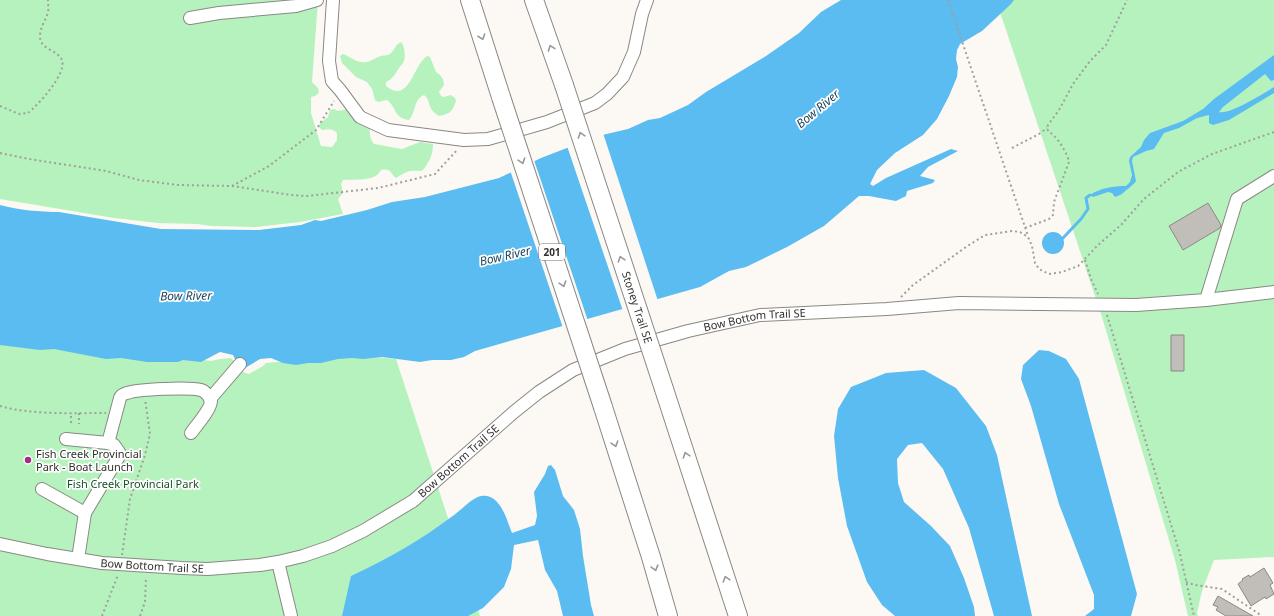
<svg xmlns="http://www.w3.org/2000/svg" width="1274" height="616" font-family="'Noto Sans',sans-serif">
<style>
.green{fill:#b5f2be}
.water{fill:#5bbcf2}
.pier{fill:#fcf9f4}
.lines{fill:none;stroke-linecap:round;stroke-linejoin:round}
.stream{stroke:#5bbcf2;stroke-width:3}
.building{fill:#c1beb9;stroke:#8c8984}
.minor-casing{stroke:#8b8883;stroke-width:14}
.highway-casing{stroke:#8b8883;stroke-width:20}
.path{stroke:#a19e9b;stroke-width:2;stroke-dasharray:2 3;stroke-linecap:butt}
.minor{stroke:#fff;stroke-width:12}
.highway{stroke:#fff;stroke-width:18}
.highway-bridge-casing{stroke:#8b8883;stroke-width:20;stroke-linecap:butt}
.highway-bridge{stroke:#fff;stroke-width:18}
.oneway{stroke:#989896}
.poi-dot{fill:#a62d82;stroke:#fff;stroke-width:1.5}
.labels{text-anchor:middle;stroke-width:3.5;stroke-linejoin:round;paint-order:stroke}
.shield{fill:#fff;stroke:#6f6e6d;stroke-width:1}
.shield-label{font-size:10px;font-weight:bold;fill:#31302e}
.street-label{font-size:11px;fill:#31302e;stroke:#fff}
.poi-label{font-size:11px;fill:#31302e;stroke:#fff;text-anchor:start}
.park-label{font-size:11px;fill:#184f26;stroke:#fff}
.water-label{font-size:12px;font-style:italic;fill:#1e465d;stroke:#fff}
</style>
<rect width="100%" height="100%" fill="#fcf9f4"/>
<path class="green" d="M0 0H318L312 82 318 88 319 93 315 96 311 97V113L321 146 332 147 337 140V133C332 128 328 129 322 130L319 127 320 123 328 117 330 110 334 109C340 113 342 109 349 109L370 127C369 133 370 139 374 144L402 149 420 142 433 144C433 155 429 163 422 171 409 170 407 171 396 178 390 174 392 168 381 170 376 182 354 179 343 180L341 184 343 193 338 199 343 214 300 222 256 227 212 226 197 224 158 223 114 218 0 199Z
M1012 0H1274V557L1214 560 1202 591 1197 613 1198 616H1188L1175 560 1101 314 999 9Z
M401 42C405 46 406 58 403 63 402 65 400 66 399 68 395 74 393 79 386 82V86C404 101 411 79 418 67 420 63 423 59 427 56L430 57 436 72C441 75 444 79 444 85L439 92 441 96 444 97 451 95 455 98 456 101C452 112 450 114 439 116 426 108 432 102 424 95 413 100 416 113 409 120 394 119 396 106 387 100L378 102 375 100 372 89 367 82 356 77 342 63 340 56 343 54C351 57 358 64 367 62 372 61 376 57 381 56 385 55 388 56 391 53 395 50 395 44 401 42Z
M0 332 211 361 220 359 231 358C238 365 239 372 249 374L263 366 266 363 354 355 396 359 480 616H0Z"/>
<path class="water" d="M841 0H1014L1011 4 982 31 960 44 957 50 956 59 958 67 957 77 949 96 937 119 923 135 895 153 877 170 870 184 873 186 886 178 951 149 958 151 928 167 920 176 935 180 933 183 907 191 906 196 896 201 869 196H859L824 226 787 247 746 267 729 271 700 287 475 351 464 357 451 360H432L420 362 382 357 363 359 352 358 338 359 321 363H308L296 365 283 363 271 358 260 359 245 368 235 359 233 355 220 352 201 362 183 360 178 362H147L121 358 106 359 54 349 40 350 0 345V205C19 210 40 212 59 212L161 229 259 230 301 225 315 220 321 221 367 210 392 202 425 197 499 178 541 158 598 136 628 129 648 120 660 118 688 105 706 92 766 56 799 33 821 12Z
M1274 55V80L1271 81 1265 74 1223 107 1219 112C1230 115 1264 93 1274 87V93L1229 120 1213 125 1209 123V115L1197 118 1179 128 1164 133 1154 149 1146 151 1133 157 1132 161 1136 181C1134 184 1132 185 1129 188 1122 193 1124 194 1115 197L1112 193 1108 192 1093 197 1090 195C1100 188 1114 186 1126 186L1130 182 1132 175 1129 161 1130 157 1141 147 1144 140 1150 133 1183 121 1203 109 1214 99Z
M1042 243a11 11 0 1 1 22 0a11 11 0 1 1-22 0Z
M1039 350 1049 351 1066 359 1079 379 1137 594 1131 616H1085L1094 609V595L1059 504 1031 406 1021 379 1023 365Z
M924 370 956 388 986 426 997 455 1032 616H994L969 528 943 469 922 443 908 445 897 459 898 483 904 502 931 526 950 546 964 578 974 607 975 616H895L882 605 867 582 847 526 838 478 834 436 838 409 851 387 886 373Z
M551 465 555 470 563 496 574 510 580 529 583 556 591 605 594 616H563L557 591 545 570 538 540 514 545 511 569 504 587 483 608 468 616H342L351 576C388 559 421 540 454 515 463 509 475 493 487 496 502 499 507 521 512 533L535 525 537 516 534 492 545 474 548 466Z"/>
<path class="pier" d="M603 133 658 301 623 311 567 146Z
M534 160 588 321 563 328 510 170Z"/>
<g class="lines">
<path class="stream" d="M1063 238 1081 219 1088 209 1086 198 1090 195"/>
</g>
<path class="building" d="M1208 203 1221 225 1220 228 1183 250 1169 226Z
M1171 335H1184V371H1171Z
M1264 568 1273 583 1270 585 1274 594 1266 599 1265 597 1251 606 1238 584 1243 580 1242 579 1249 575 1250 577Z
M1218 596 1253 616H1226L1216 610 1218 607 1213 605Z"/>
<g class="lines">
<defs>
<g id="minor">
<path d="M333 0 329 61 332 81 340 90 360 117 388 130 464 140 488 139 547 122 595 103 607 94 623 77 634 52 642 14 647 0"/>
<path d="M190 18 219 13 296 6 317 0"/>
<path d="M1206 300 1237 199 1274 176"/>
<path d="M210 399 240 364"/>
<path d="M66 439 108 443 114 445 119 452 118 458 85 513 78 559"/>
<path d="M108 443 120 398C121 395 123 394 127 393 138 389 190 387 201 390 205 391 210 397 211 401 211 409 196 426 191 433"/>
<path d="M42 489 85 513"/>
<path id="s1" d="M0 544 47 554 102 563 182 568 208 569 260 565 278 562 303 556 332 546 363 531 413 501 514 412 539 392 573 370 625 349 688 331 760 315 887 309 959 303 1136 305 1206 300 1274 292"/>
<path d="M278 562 291 616"/>
</g>
<path id="highway" d="M470 0 501 97
M534 0 564 85
M664 389 738 616
M603 407 651 557 668 616"/>
</defs>
<use href="#minor" class="minor-casing"/>
<use href="#highway" class="highway-casing"/>
<path class="path" d="M948 0 1028 236
M0 106 19 114 28 113C38 105 67 74 62 60 57 49 40 50 40 36 40 27 46 20 48 12 49 8 48 4 48 0
M1012 148 1039 134 1047 128
M0 153 29 159 106 171 139 180 178 185 232 186 269 166 316 130 334 101
M232 186 291 195 307 196 378 188 435 174 458 149
M1025 228 1049 219 1053 215 1054 202 1069 162C1068 155 1059 140 1054 136 1051 133 1049 132 1047 129L1048 125 1059 110 1073 84 1090 61 1106 45 1127 0
M1085 260 1091 279 1098 294
M901 297 913 285 966 247 985 235 1012 231 1020 232 1028 237 1032 246 1035 263 1039 269 1049 274 1062 272 1078 266 1098 245 1121 225 1144 199 1178 172 1212 154 1274 132
M1107 315 1180 554 1194 616
M0 406C30 415 74 413 106 413
M79 413V424
M71 423V413
M122 555 130 499 145 455 150 434 145 399
M1186 582 1195 585 1222 589 1262 616
M102 616 118 575
M140 616 145 602 146 577"/>
<use href="#minor" class="minor"/>
<use href="#highway" class="highway"/>
<defs>
<g id="highway-bridge">
<path id="s2" d="M564 85 664 389"/>
<path d="M501 97 603 407"/>
</g>
</defs>
<use href="#highway-bridge" class="highway-bridge-casing"/>
<use href="#highway-bridge" class="highway-bridge"/>
</g>
<defs><path id="oneway-chevron" d="M-2-3.5L2.5 0L-2 3.5" fill="none" stroke-width="1.6" stroke-linecap="round" stroke-linejoin="round"/></defs>
<g class="oneway">
<use href="#oneway-chevron" transform="translate(482 37) rotate(71)"/>
<use href="#oneway-chevron" transform="translate(551 48) rotate(-110)"/>
<use href="#oneway-chevron" transform="translate(581 135) rotate(-108)"/>
<use href="#oneway-chevron" transform="translate(522 161) rotate(72)"/>
<use href="#oneway-chevron" transform="translate(621 259) rotate(-108)"/>
<use href="#oneway-chevron" transform="translate(563 284) rotate(72)"/>
<use href="#oneway-chevron" transform="translate(615 444) rotate(72)"/>
<use href="#oneway-chevron" transform="translate(686 455) rotate(-108)"/>
<use href="#oneway-chevron" transform="translate(655 568) rotate(74)"/>
<use href="#oneway-chevron" transform="translate(726 579) rotate(-107)"/>
</g>
<circle class="poi-dot" cx="28" cy="460" r="4"/>
<g class="labels">
<rect class="shield" x="539" y="244" width="26" height="16" rx="3"/>
<g class="shield-label">
<text x="552" y="256">201</text>
</g>
<g class="street-label">
<text dy="4" stroke="none"><textPath href="#s2" startOffset="234">Stoney Trail SE</textPath></text>
<text dy="4" stroke="none"><textPath href="#s1" startOffset="826">Bow Bottom Trail SE</textPath></text>
<text dy="4" stroke="none"><textPath href="#s1" startOffset="490">Bow Bottom Trail SE</textPath></text>
<text dy="4" stroke="none"><textPath href="#s1" startOffset="154">Bow Bottom Trail SE</textPath></text>
</g>
<g class="poi-label">
<text x="36" y="458">Fish Creek Provincial<tspan x="36" dy="13">Park - Boat Launch</tspan></text>
</g>
<g class="park-label">
<text x="133" y="488">Fish Creek Provincial Park</text>
</g>
<g class="water-label">
<text transform="translate(818 109) rotate(-40)" y="4">Bow River</text>
<text transform="translate(505 256) rotate(-13)" y="4">Bow River</text>
<text transform="translate(186 296) rotate(-1)" y="4">Bow River</text>
</g>
</g>
</svg>
